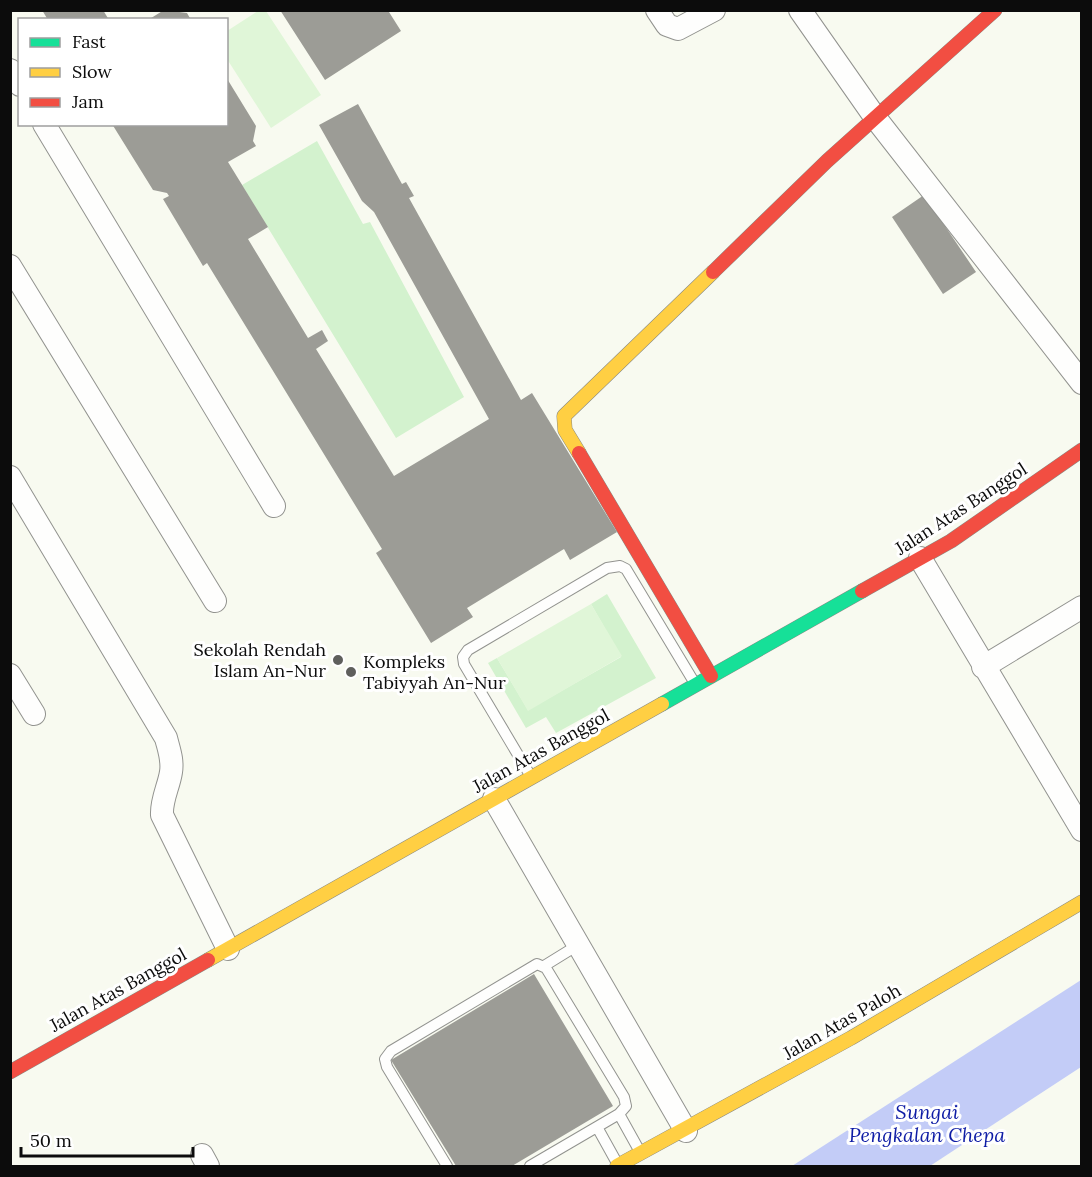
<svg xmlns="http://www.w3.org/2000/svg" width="1092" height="1177" font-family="Lora,serif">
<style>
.green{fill:#d3f2ce}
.pitch{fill:#e0f6d8}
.water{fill:#c3ccf7}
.building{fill:#9c9c96}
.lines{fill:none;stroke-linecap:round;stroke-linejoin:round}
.lane-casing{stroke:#92938f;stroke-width:12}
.street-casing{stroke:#92938f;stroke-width:24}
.fast-casing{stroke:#898a85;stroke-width:15}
.slow-casing{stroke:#898a85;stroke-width:15}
.jam-casing{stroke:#898a85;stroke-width:15}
.lane{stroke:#fefefd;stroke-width:10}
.street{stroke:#fefefd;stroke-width:22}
.fast{stroke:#16e098;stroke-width:14}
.slow{stroke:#ffcf43;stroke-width:14}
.jam{stroke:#f24e42;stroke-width:14}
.poi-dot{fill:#5f5f5c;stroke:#fff;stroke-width:2}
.labels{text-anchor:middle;stroke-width:6;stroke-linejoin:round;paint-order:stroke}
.street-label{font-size:18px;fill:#0c0c0c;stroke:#fff}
.poi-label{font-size:18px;fill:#0c0c0c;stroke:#fff;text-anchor:end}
.water-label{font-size:20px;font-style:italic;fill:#0e1ca5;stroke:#fff}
</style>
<rect width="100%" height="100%" fill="#f8faf0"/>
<path class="green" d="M317 141 363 224 370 222 464 397 396 438 242 185Z
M607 594 656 678 556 733 546 717 526 728 488 663 497 658 528 710 621 657 591 604Z"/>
<path class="pitch" d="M258 11H266L321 95 271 128 227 59V31Z
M591 604 622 656 528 711 497 658Z"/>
<path class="water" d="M1081 980V1067L930 1166H792Z"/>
<path class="building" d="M42 10H103L109 20H48Z
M164 10 187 13 191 20H148Z
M280 10H392L389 12 401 31 325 80Z
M226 77 256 126 253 141 256 146 228 162 268 227 248 239 308 338 322 330 328 341 316 349 394 476 489 419 374 212 362 201 319 125 358 104 402 184 406 182 414 196 409 198 521 400 532 393 617 532 570 560 564 549 467 608 473 617 431 643 376 553 382 549 207 263 203 266 163 199 169 196 167 193 153 190 112 124H226Z
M924 195 976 272 943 294 892 217Z
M534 974 613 1106 512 1166H456L391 1060Z"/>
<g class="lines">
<defs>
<path id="lane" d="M530 775 464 664 463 657 468 650 607 568 620 566 626 569 694 682
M544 966 578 945
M619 1114 639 1150
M597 1127 617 1163
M447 1166 387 1067 385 1059 391 1051 537 964 546 968 624 1097 626 1106 619 1114 530 1166"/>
<path id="street" d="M657 10 667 25 678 29 714 10
M800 10 877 120 1082 383
M10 70 20 85
M44 124 274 506
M10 266 215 601
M10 477 166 738C169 750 173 760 171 772 169 786 161 800 162 815L228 949
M920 558 1082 830
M983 667 1082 607
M10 675 34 714
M494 799 686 1131
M202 1155 208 1166"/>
<path id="fast" d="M662 704 862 591"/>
<path id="slow" d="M579 453 565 430 564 416 713 272
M208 960 662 704
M617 1166 851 1038 1082 902"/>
<path id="jam" d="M713 272 827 161 995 10
M579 453 711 676
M862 591 951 541 1082 450
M10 1072 208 960"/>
</defs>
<use href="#lane" class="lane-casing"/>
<use href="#street" class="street-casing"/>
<use href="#fast" class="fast-casing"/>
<use href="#slow" class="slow-casing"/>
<use href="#jam" class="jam-casing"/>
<use href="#lane" class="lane"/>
<use href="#street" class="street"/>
<use href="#fast" class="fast"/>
<use href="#slow" class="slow"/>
<use href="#jam" class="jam"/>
</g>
<g class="poi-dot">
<circle cx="338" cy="660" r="6"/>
<circle cx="351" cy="672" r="6"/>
</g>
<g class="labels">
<g class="street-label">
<text transform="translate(961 509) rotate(-33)" y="6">Jalan Atas Banggol</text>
<text transform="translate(541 751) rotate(-29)" y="6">Jalan Atas Banggol</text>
<text transform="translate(118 990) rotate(-29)" y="6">Jalan Atas Banggol</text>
<text transform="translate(842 1022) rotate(-30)" y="6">Jalan Atas Paloh</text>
</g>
<g class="poi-label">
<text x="326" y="656">Sekolah Rendah<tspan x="326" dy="21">Islam An-Nur</tspan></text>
<text x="363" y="668" text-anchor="start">Kompleks<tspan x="363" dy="21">Tabiyyah An-Nur</tspan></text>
</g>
<g class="water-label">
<text x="927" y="1119">Sungai<tspan x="927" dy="23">Pengkalan Chepa</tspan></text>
</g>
</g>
<rect width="1092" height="1177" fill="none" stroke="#0c0c0c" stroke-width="24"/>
<rect x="18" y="18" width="210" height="108" fill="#ffffff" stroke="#9e9e9e" stroke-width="1.5"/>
<rect x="30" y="38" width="30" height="9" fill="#16e098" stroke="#9e9e9e" stroke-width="1.5"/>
<text x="72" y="48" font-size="18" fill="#0c0c0c">Fast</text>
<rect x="30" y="68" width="30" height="9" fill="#ffcf43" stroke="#9e9e9e" stroke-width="1.5"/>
<text x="72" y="78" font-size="18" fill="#0c0c0c">Slow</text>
<rect x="30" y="98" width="30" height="9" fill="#f24e42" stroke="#9e9e9e" stroke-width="1.5"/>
<text x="72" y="108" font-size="18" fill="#0c0c0c">Jam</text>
<path d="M21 1147v9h172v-9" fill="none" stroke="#0c0c0c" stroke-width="3"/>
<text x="30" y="1147" font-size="18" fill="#0c0c0c" stroke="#ffffff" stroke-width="4.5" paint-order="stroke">50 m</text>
</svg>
